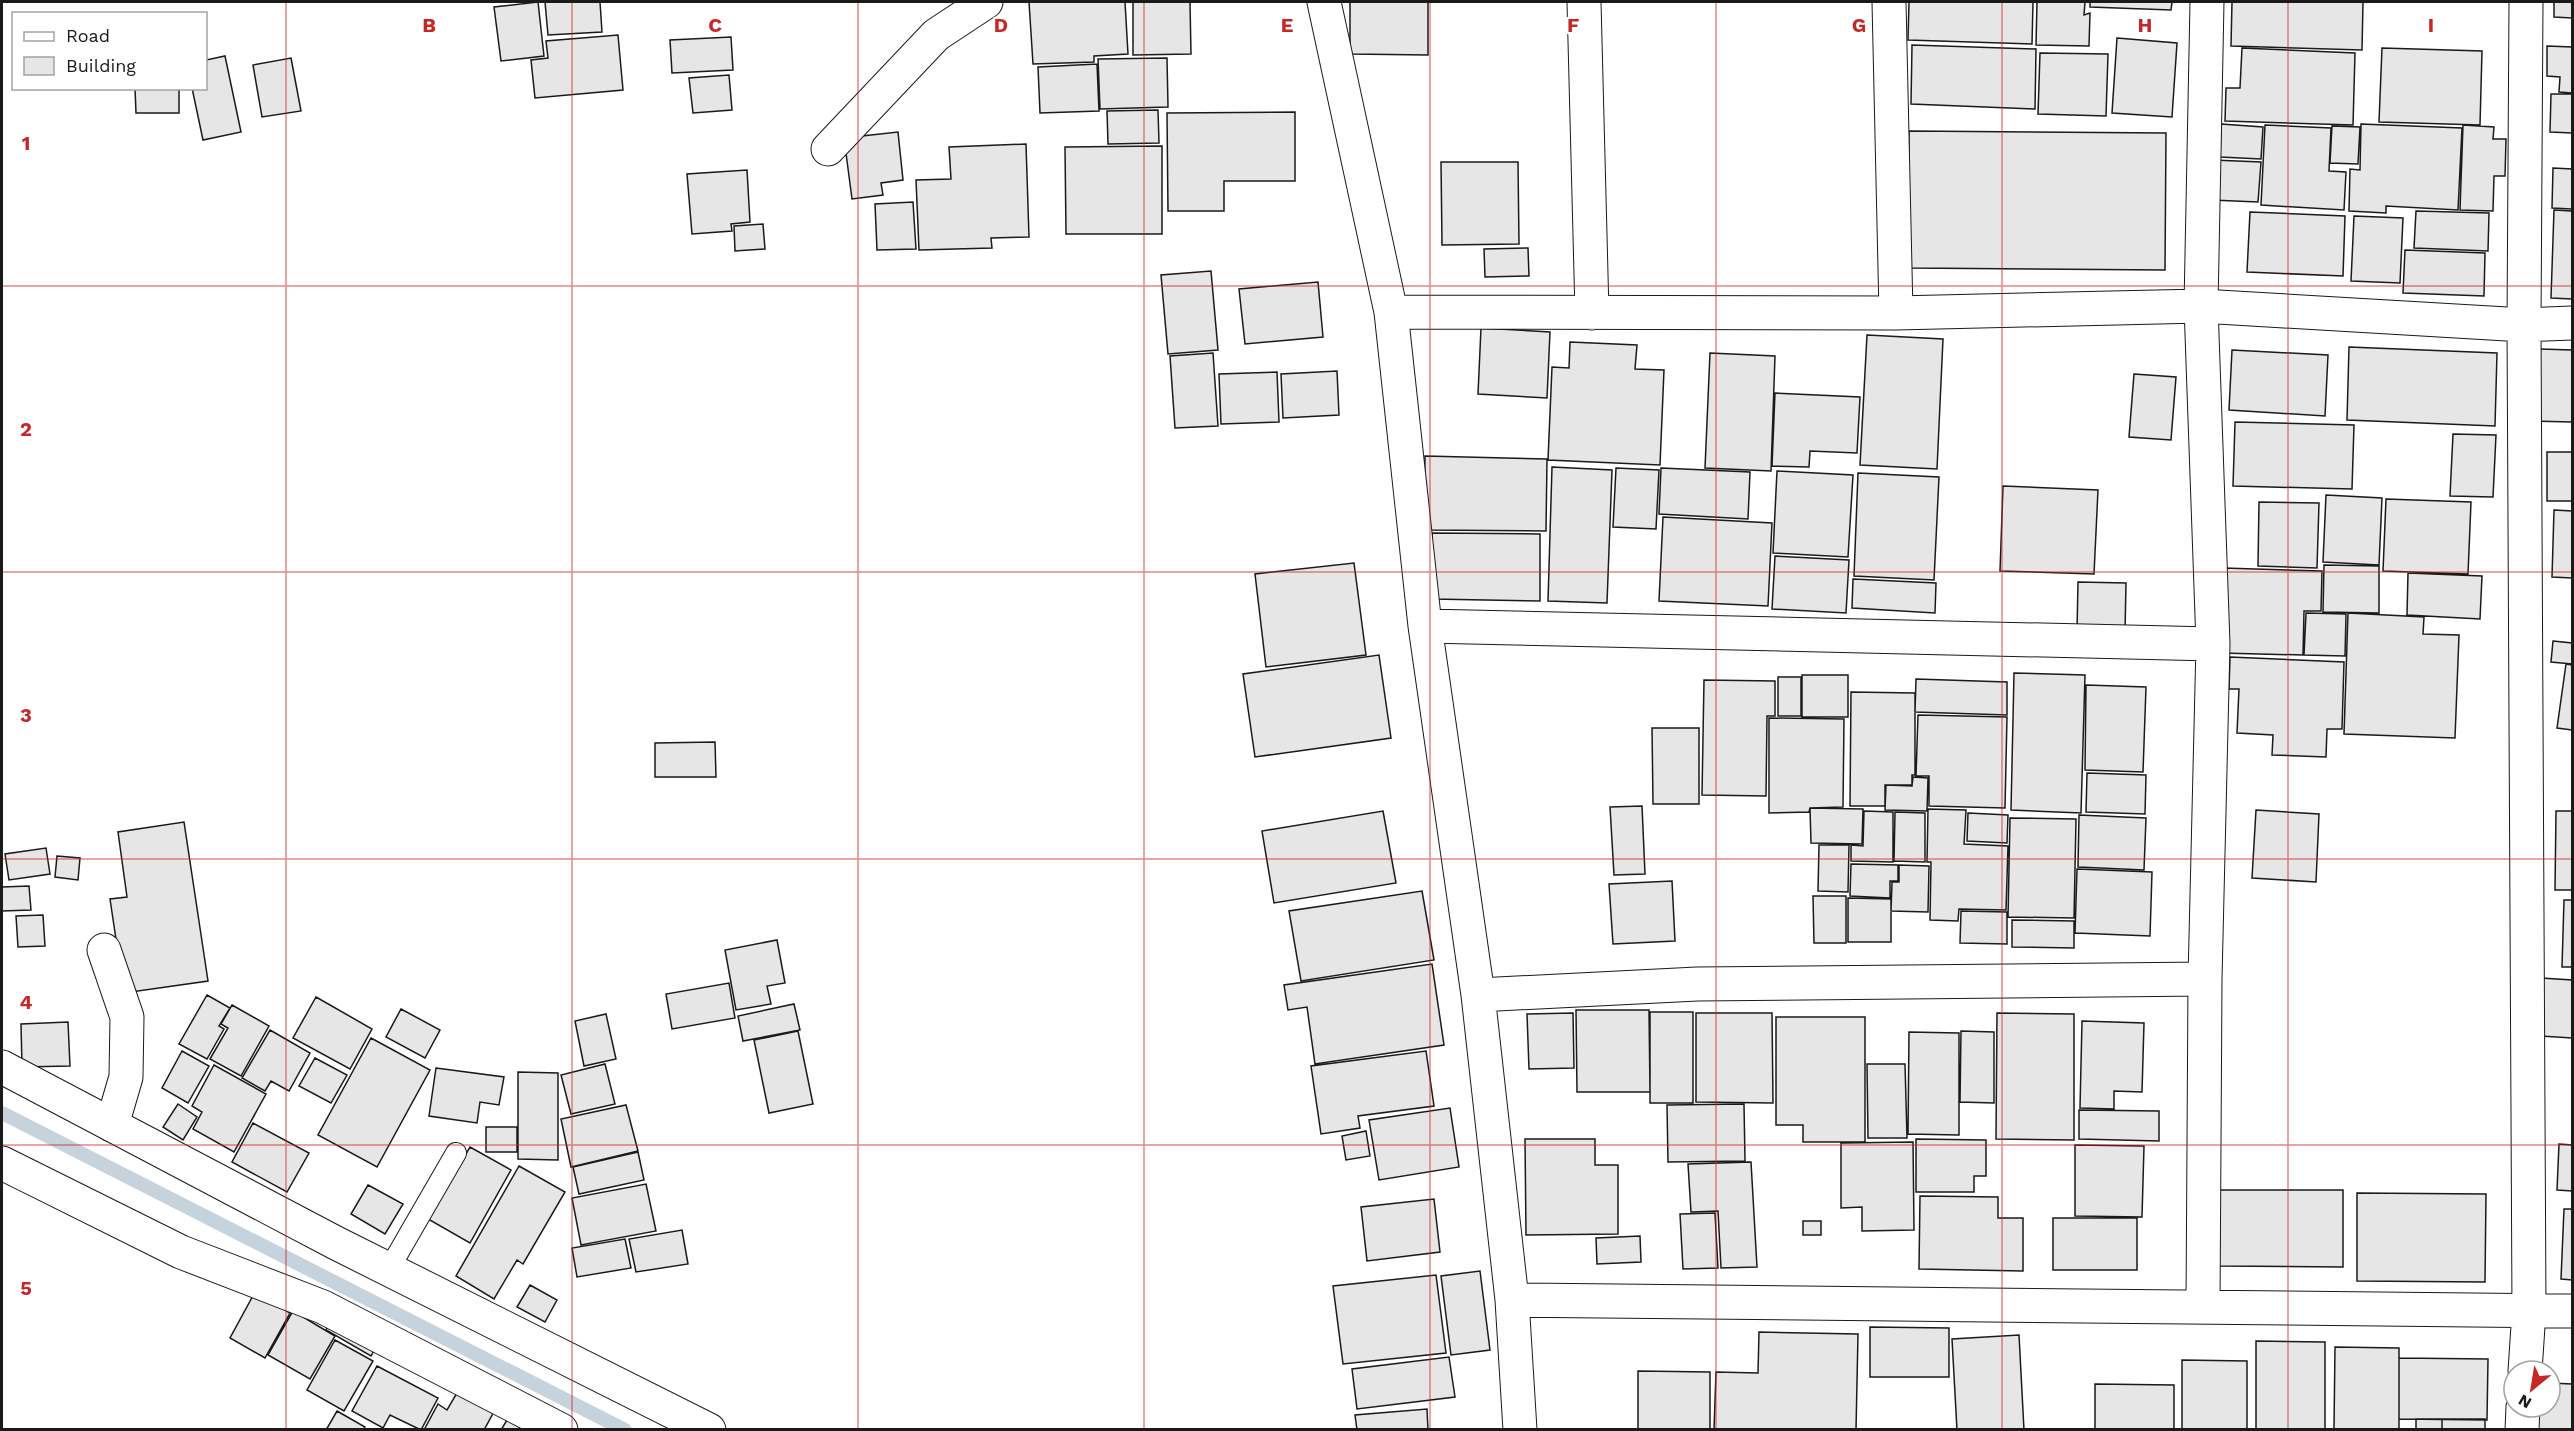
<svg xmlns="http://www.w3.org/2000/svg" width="2574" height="1431" font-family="'Work Sans',sans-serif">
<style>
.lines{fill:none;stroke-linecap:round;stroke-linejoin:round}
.stream{stroke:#c6d2dc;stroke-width:14}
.building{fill:#e6e6e6;stroke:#1a1a1a;stroke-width:1.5}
.lane-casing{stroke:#1a1a1a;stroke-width:22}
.street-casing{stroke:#1a1a1a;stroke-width:35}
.secondary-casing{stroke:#1a1a1a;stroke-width:35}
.lane{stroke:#fff;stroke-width:20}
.street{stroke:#fff;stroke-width:33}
.secondary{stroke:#fff;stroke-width:33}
.grid{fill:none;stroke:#c62828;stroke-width:1.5;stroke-opacity:0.55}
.grid-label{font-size:20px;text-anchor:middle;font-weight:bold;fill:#c62828;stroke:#fff;stroke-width:4.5;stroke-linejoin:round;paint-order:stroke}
</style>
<rect width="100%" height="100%" fill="#fff"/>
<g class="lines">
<path class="stream" d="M2 1113 625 1430"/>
</g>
<path class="building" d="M538 2 544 56 501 61 494 7Z
M545 2H600L602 32 548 35Z
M1029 2H1125L1128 54 1094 56V62L1033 64Z
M1133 2H1190L1191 54 1133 55Z
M1350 2H1428V55L1350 54Z
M1909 2H2033L2032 44 1908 40Z
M2037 2H2085L2084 15 2090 13 2089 46 2036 45Z
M2090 2H2172L2171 10 2090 7Z
M2232 2H2363L2362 50 2231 46Z
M2554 2H2572V18L2554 17Z
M618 35 623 90 535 98 531 60 548 58 546 41Z
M731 37 733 70 672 73 670 40Z
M2117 38 2177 43 2172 117 2112 113Z
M1912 45 2036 49 2035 109 1911 104Z
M2547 46 2572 47V93L2559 92 2560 77 2547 76Z
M2242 48 2355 53 2353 125 2225 121 2226 88H2240Z
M2382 48 2482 51 2480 125 2379 122Z
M2040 53 2108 54 2106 116 2038 114Z
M225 56 241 132 203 140 192 88H206V60Z
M291 58 301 111 262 117 253 65Z
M1167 58 1168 107 1100 109 1098 59Z
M1097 64 1099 111 1040 113 1038 67Z
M729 75 732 110 693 113 689 78Z
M135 88H179V113H136Z
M2551 94H2572V133L2550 132Z
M1158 110 1159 143 1108 144 1107 111Z
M1295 112V181H1224V211H1168L1167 113Z
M2221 124 2263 127 2261 159 2220 157Z
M2361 124 2462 128 2458 210 2386 206V213L2349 211 2350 169 2360 170Z
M2265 125 2331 128 2329 171 2346 172 2344 210 2261 205Z
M2463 125 2494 127 2493 139H2506L2505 176H2494L2493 211 2460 210Z
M2332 126 2360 127 2358 164 2330 163Z
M1909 131 2166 133 2165 270 1908 268Z
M898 132 903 180 881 183 883 195 852 199 844 138Z
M1026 144 1029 237 991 238 992 248 919 250 916 180 951 179 949 147Z
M1162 146V234H1066L1065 147Z
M2213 160 2261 162 2258 202 2211 200Z
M1441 162H1518L1519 244 1442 245Z
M2553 168 2572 169V209L2552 208Z
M747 170 750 222 731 224 732 231 692 234 687 174Z
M913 202 916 249 877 250 875 204Z
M2554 210 2572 211V299L2551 298Z
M2416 211 2489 213 2488 251 2414 248Z
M2250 212 2345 216 2343 276 2247 272Z
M2354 216 2403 218 2400 283 2351 281Z
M763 224 765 249 735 251 734 226Z
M1528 248 1529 276 1485 277 1484 249Z
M2405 250 2485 253 2484 296 2403 293Z
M1211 271 1218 350 1168 354 1161 275Z
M1318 282 1323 337 1245 344 1239 289Z
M1481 328 1550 332 1547 398 1478 394Z
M1867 335 1943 339 1937 469 1860 465Z
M1570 342 1637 345 1635 369 1664 370 1660 465 1548 460 1552 367 1569 368Z
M2349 347 2497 353 2495 426 2347 420Z
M2537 349 2572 350V422L2535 421Z
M2232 350 2328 355 2325 416 2229 410Z
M1213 353 1218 426 1175 428 1170 356Z
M1710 353 1775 356 1771 471 1705 468Z
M1337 371 1339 415 1283 418 1281 374Z
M1277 372 1279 422 1221 424 1219 374Z
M2134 374 2176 377 2171 440 2129 437Z
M1775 393 1860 397 1857 453 1810 451 1809 467 1772 466Z
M2235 422 2354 425 2352 489 2233 486Z
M2453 434 2496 435 2493 497 2450 496Z
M2547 452H2572V501H2547Z
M1425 456 1547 459 1546 531 1424 530Z
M1552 467 1612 470 1607 603 1548 601Z
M1616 468 1659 470 1656 529 1613 527Z
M1661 468 1750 472 1748 519 1659 514Z
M1777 471 1853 475 1848 557 1773 553Z
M1858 473 1939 477 1934 580 1854 576Z
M2003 486 2098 490 2094 574 2000 571Z
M2326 495 2382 498 2379 565 2323 562Z
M2386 499 2471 502 2468 574 2383 571Z
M2259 502 2319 503 2317 568 2258 566Z
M2554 510 2572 511V578L2552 577Z
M1663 517 1772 523 1768 606 1659 601Z
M1432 533 1540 534V601L1432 599Z
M1775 556 1849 560 1846 613 1772 609Z
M1354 563 1366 655 1266 667 1255 574Z
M2324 565 2379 566V613L2323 612Z
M2223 568 2322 571 2321 611H2304L2303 655 2221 653Z
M2408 573 2482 576 2480 619 2407 615Z
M1853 579 1936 583 1935 613 1852 608Z
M2078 582 2126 583 2125 632 2077 631Z
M2306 613 2346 614 2345 656 2304 655Z
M2348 613 2424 617 2423 634 2459 635 2455 738 2344 734Z
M2553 641 2572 643V664L2551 662Z
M1379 655 1391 738 1255 757 1243 674Z
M2230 657 2344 662 2342 729H2327L2326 757 2272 755 2273 735 2237 733 2239 689H2229Z
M2566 664 2572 665V730L2557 728Z
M2014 673 2085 675 2081 813 2011 810Z
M1802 675H1848V717H1802Z
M1778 677H1801V716H1778Z
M1916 679 2007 682V715L1915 712Z
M1704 680 1775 681V716H1767L1766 796 1702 795Z
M2086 685 2146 687 2143 772 2085 770Z
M1851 692 1915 693V775H1912V785H1885V806H1850Z
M1918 715 2007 717 2005 808 1929 806V776H1916Z
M1769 718 1844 719 1843 807 1810 808 1809 812 1769 813Z
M1652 728H1699V804H1653Z
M715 742 716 777H655V743Z
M2087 773 2146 775 2145 814 2086 812Z
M1913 777 1928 778 1927 811 1885 810 1886 785 1912 786Z
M1642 806 1645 874 1614 875 1610 807Z
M1810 808 1863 809 1862 844 1811 843Z
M1928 809 1966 810 1964 844 2008 846 2006 910 1959 909 1958 921 1930 920 1931 862H1927Z
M2256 810 2319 814 2316 882 2252 878Z
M1383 811 1396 883 1274 903 1262 831Z
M1864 811 1893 812V862L1851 861V845L1863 846Z
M2556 811H2572V890H2555Z
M1895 812 1925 813V862L1894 861Z
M1968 813 2008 815 2007 843 1967 841Z
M2079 815 2146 818 2144 870 2078 867Z
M2010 818 2076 819 2074 918 2008 917Z
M184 822 208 981 124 993 110 899 127 897 118 832Z
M1819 845H1849L1848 892 1818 891Z
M46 848 50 874 9 880 5 854Z
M57 856 80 858 78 880 55 877Z
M1851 864 1898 865V881H1890V898L1850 896Z
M1899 865 1929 866 1928 912 1891 911 1892 882H1899Z
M2077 869 2152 872 2150 936 2075 933Z
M1672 881 1675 941 1613 944 1609 884Z
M29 886 31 910 2 911V887Z
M1422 891 1434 960 1301 981 1289 911Z
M1813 896H1846V943H1814Z
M1848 898 1891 899V942H1848Z
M2564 900H2572V967H2562Z
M1961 911 2007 912V944L1960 943Z
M43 915 45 946 18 947 16 916Z
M2012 920 2074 921V948L2012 947Z
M777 940 785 983 767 986 771 1004 736 1010 725 950Z
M1432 964 1444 1045 1315 1064 1307 1007 1288 1010 1284 985Z
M2541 978 2572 980V1038L2538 1036Z
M729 983 735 1018 672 1029 666 994Z
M207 995 230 1008 219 1026 224 1029 207 1059 179 1044Z
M316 997 372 1029 350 1069 293 1038Z
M794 1004 800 1030 743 1041 738 1016Z
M232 1005 269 1026 241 1076 210 1059 228 1028 221 1024Z
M401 1009 440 1030 425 1058 386 1037Z
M1576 1010H1649L1650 1092H1577Z
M1650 1012H1693V1103H1650Z
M1573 1013 1574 1068 1529 1069 1527 1014Z
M1696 1013H1772L1773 1103 1696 1102Z
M1997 1013 2074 1014V1140L1996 1139Z
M606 1014 616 1059 584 1066 575 1021Z
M1776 1017H1865V1142H1803V1125H1776Z
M2082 1021 2144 1023 2142 1092 2114 1091V1109L2080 1108Z
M68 1022 70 1066 22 1067 21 1024Z
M270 1030 310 1053 289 1091 271 1081 265 1091 242 1078Z
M798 1031 813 1104 769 1113 754 1040Z
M1961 1031 1994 1032V1103L1960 1102Z
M1909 1032 1959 1033V1135L1908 1134Z
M371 1038 430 1070 377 1167 318 1135Z
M182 1051 209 1066 188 1103 162 1088Z
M1426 1051 1434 1106 1358 1116 1360 1128 1321 1134 1311 1066Z
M315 1058 347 1075 331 1103 299 1086Z
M605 1064 615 1104 571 1114 561 1075Z
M1867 1064H1905L1907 1138H1868Z
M214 1065 266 1094 234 1152 193 1129 202 1112 192 1106Z
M436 1068 504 1077 499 1105 480 1102 477 1123 429 1116Z
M518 1072 558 1073V1160L518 1159Z
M178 1104 197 1117 183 1140 163 1127Z
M1744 1104 1745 1161 1668 1162 1667 1105Z
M626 1105 638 1151 571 1167 561 1119Z
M1450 1108 1459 1167 1379 1180 1369 1120Z
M2079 1110 2159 1111V1141L2079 1139Z
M253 1123 309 1153 287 1192 232 1162Z
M486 1127H517V1152H486Z
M1366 1131 1370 1156 1346 1160 1342 1136Z
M1525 1139H1595V1165H1618V1234L1526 1235Z
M1916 1139 1986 1140V1176H1974V1192H1916Z
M1913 1142 1914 1230 1862 1231V1207L1841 1208V1143Z
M2559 1144 2572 1145V1191L2557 1190Z
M2075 1145 2144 1146 2142 1217 2075 1216Z
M470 1147 511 1170 470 1243 428 1219Z
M638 1152 644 1180 579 1194 573 1167Z
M1751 1162 1757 1267 1721 1268 1718 1211 1691 1212 1688 1164Z
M519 1166 565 1192 523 1264 517 1260 494 1299 456 1276Z
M646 1184 656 1231 581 1245 572 1198Z
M368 1185 403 1204 385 1234 351 1214Z
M2218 1190H2343V1267L2218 1266Z
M2357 1193 2486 1194 2485 1282 2357 1281Z
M1920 1196 1998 1197V1218H2023V1271L1919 1269Z
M1434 1199 1440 1252 1367 1261 1361 1207Z
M2564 1209H2572V1280L2561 1279Z
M1715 1213 1718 1268 1683 1269 1680 1214Z
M2053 1218H2137V1270H2053Z
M1803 1221H1821V1235H1803Z
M682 1230 688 1264 636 1272 629 1239Z
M1640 1236 1641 1262 1597 1264 1596 1238Z
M625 1239 631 1268 577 1277 572 1248Z
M1480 1271 1490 1350 1451 1355 1441 1276Z
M1436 1275 1446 1353 1343 1364 1333 1286Z
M530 1285 557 1300 545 1322 517 1307Z
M255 1292 290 1313 265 1358 230 1338Z
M293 1311 335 1336 310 1379 268 1355Z
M331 1319 377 1345 371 1356 326 1330Z
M1870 1327 1949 1328V1377H1870Z
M1759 1332 1858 1334 1856 1430H1714L1716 1372 1758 1373Z
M2019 1335 2024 1430H1957L1952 1339Z
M335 1340 373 1361 344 1411 307 1390Z
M2256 1341 2325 1342V1430H2256Z
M2335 1347 2399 1348V1430L2334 1429Z
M1449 1357 1455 1397 1357 1409 1352 1369Z
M2399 1358 2488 1359 2487 1420 2399 1419Z
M2182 1360 2247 1361V1430H2182Z
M377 1366 438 1398 421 1430 390 1415 383 1428 352 1411Z
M1638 1371 1710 1372V1430H1638Z
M2550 1383 2572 1384V1430H2533V1407H2550Z
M2095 1384 2174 1385V1430H2095Z
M461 1386 497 1406 484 1430H424L438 1404 447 1410Z
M1427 1409 1428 1430H1357L1355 1415Z
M513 1410 546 1430H501Z
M337 1411 365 1427 363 1430H326Z
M2416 1419H2442V1430H2416Z
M2442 1419H2485V1430H2442Z"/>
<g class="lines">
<defs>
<path id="lane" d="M389 1269 456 1153"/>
<path id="street" d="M1324 2 1391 312 1425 626 1478 995 1512 1300 1520 1430
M1584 2 1592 313
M1889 2 1896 313
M828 149 936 35 986 2
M1391 312 1896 313 2201 306 2524 325 2572 323
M1425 626 2213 644
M104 950 127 1017 126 1077 112 1125
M1478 995 1697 984 2205 979
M2 1163 181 1252 323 1307 561 1430
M1512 1300 2572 1311
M2203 1307 2205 979 2213 644 2201 306 2207 2
M2525 1371 2529 1311 2524 325 2526 2
M2522 1430 2523 1407"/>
<path id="secondary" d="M2 1067 336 1243 709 1430"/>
</defs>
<use href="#lane" class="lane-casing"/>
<use href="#street" class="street-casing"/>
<use href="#secondary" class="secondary-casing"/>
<use href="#lane" class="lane"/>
<use href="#street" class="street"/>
<use href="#secondary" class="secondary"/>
</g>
<path class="grid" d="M286 2V1430M572 2V1430M858 2V1430M1144 2V1430M1430 2V1430M1716 2V1430M2002 2V1430M2288 2V1430M2 286H2572M2 572H2572M2 859H2572M2 1145H2572"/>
<g class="grid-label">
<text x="429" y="32">B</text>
<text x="715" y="32">C</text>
<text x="1001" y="32">D</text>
<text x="1287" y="32">E</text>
<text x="1573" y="32">F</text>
<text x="1859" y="32">G</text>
<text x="2145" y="32">H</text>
<text x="2431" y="32">I</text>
<text x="26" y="150">1</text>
<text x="26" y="436">2</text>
<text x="26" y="722">3</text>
<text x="26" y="1009">4</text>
<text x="26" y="1295">5</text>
</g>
<rect width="2574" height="1431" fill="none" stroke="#1a1a1a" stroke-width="6"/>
<rect x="12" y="12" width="195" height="78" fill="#ffffff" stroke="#a3a3a3" stroke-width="1.5"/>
<rect x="24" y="32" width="30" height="9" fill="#ffffff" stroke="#a3a3a3" stroke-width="1.5"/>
<text x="66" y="42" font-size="18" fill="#1a1a1a">Road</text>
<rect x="24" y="57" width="30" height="18" fill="#e6e6e6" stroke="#a3a3a3" stroke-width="1.5"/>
<text x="66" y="72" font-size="18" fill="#1a1a1a">Building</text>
<g transform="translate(2532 1389) rotate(210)"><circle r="28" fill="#ffffff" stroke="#a3a3a3" stroke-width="1.5"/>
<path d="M0-4.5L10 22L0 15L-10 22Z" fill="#c62828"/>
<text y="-9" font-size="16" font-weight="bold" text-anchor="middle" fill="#1a1a1a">N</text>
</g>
</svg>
